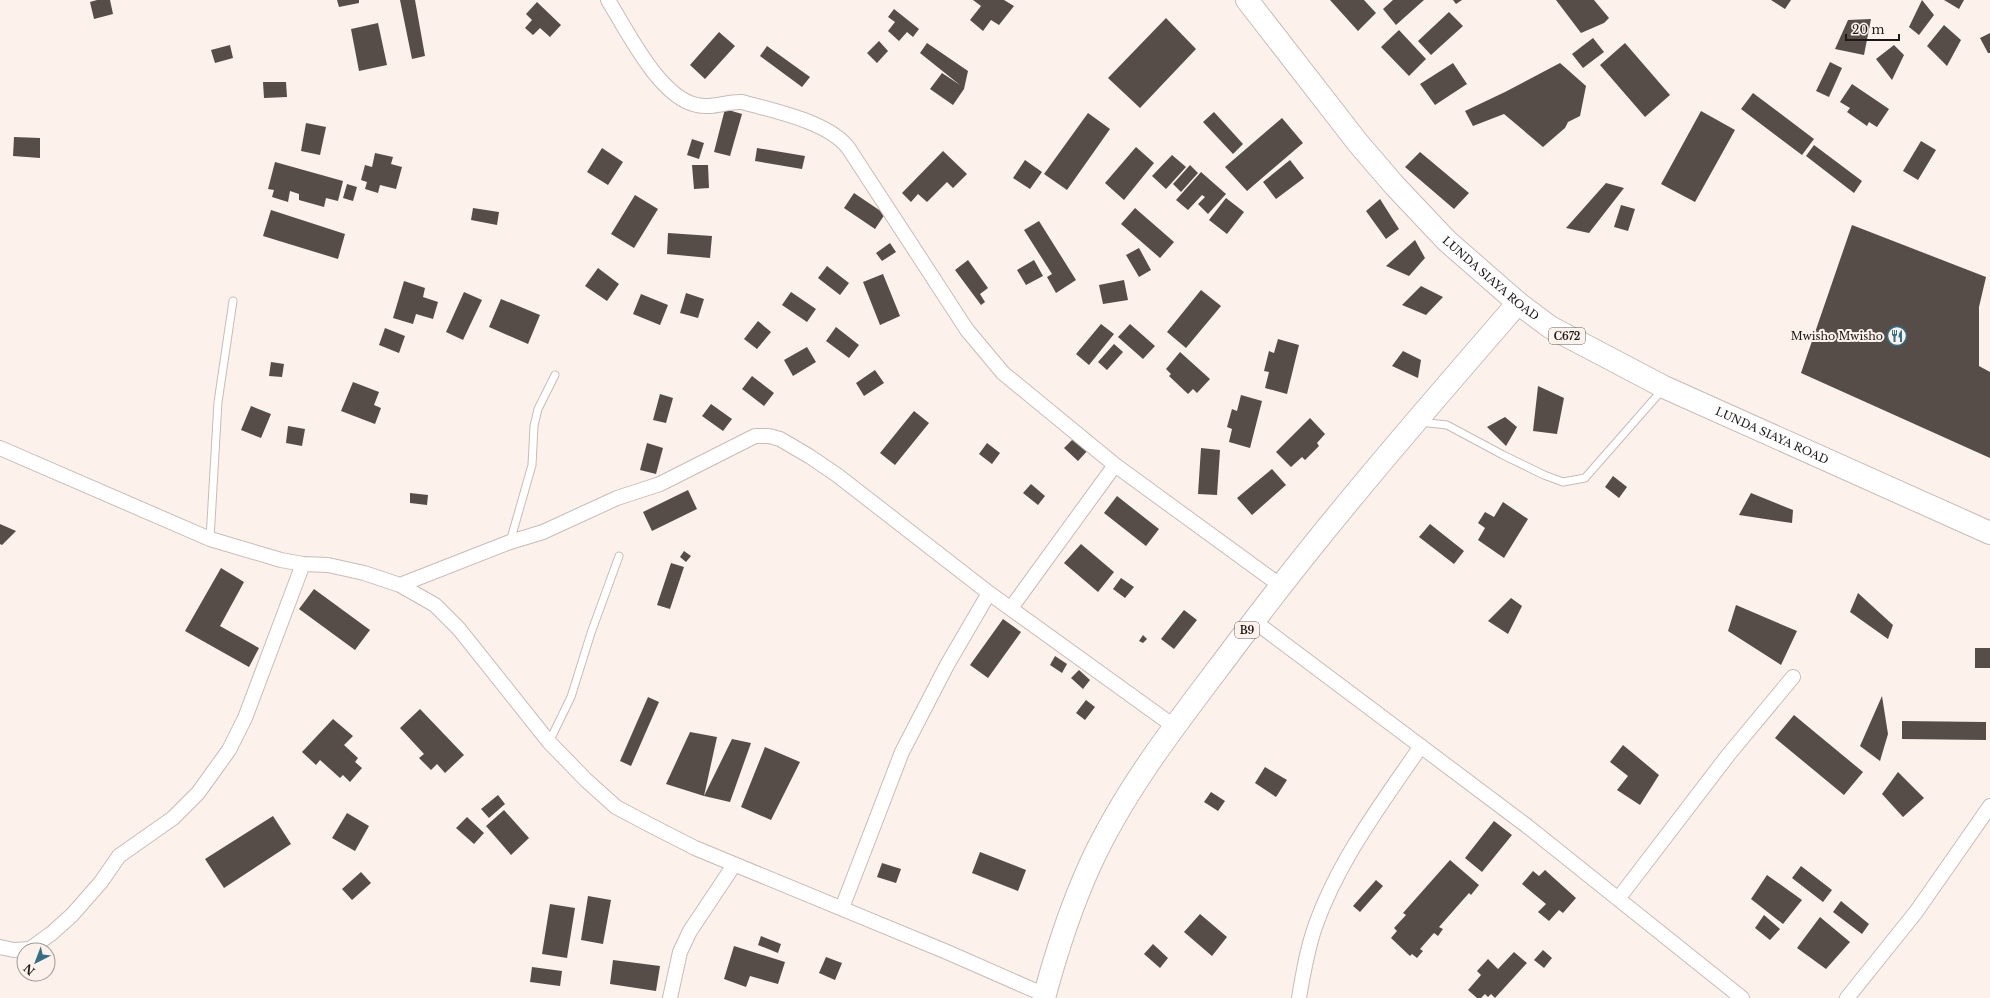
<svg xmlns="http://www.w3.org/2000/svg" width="1990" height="998" font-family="'Libre Baskerville',serif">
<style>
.building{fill:#564d49}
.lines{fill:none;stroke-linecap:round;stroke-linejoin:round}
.lane-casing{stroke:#c7bcb7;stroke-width:9}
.street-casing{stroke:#c7bcb7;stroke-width:16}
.primary-casing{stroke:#c7bcb7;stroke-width:24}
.highway-casing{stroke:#c7bcb7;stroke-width:24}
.lane{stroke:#fff;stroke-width:7}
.street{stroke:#fff;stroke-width:14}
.primary{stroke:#fff;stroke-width:22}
.highway{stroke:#fff;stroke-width:22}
.labels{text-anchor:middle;stroke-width:4;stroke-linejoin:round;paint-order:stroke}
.shield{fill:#fcf1eb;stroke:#5f5957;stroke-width:1}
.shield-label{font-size:10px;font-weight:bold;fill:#1c1817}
.street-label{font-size:11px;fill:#1c1817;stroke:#fcf1eb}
.poi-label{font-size:11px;fill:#1c1817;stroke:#fcf1eb;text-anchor:end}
</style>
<rect width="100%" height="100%" fill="#fcf1eb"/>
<path class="building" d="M97 0H110L113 14 94 19 90 2Z
M337 0H359V3L339 7Z
M400 0H415L425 56 412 59Z
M973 0H1004L1014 6 999 25 991 20 983 31 970 20 981 6Z
M1330 0H1364L1376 13 1358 31Z
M1393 0H1424L1396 25 1383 9Z
M1453 0H1462L1456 4Z
M1556 0H1594L1609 18 1604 23 1581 33Z
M1771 0H1791L1785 9Z
M1922 0 1934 15 1919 35 1909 27Z
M1944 0H1964L1959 9Z
M537 2 561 25 550 37 540 28 533 35 525 28 532 20 526 14Z
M894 9 919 29 913 37 907 32 899 41 888 31 895 22 888 17Z
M1449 12 1463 26 1431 55 1418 41Z
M1166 18 1196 49 1140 108 1108 78Z
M1871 19 1864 55 1835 49 1848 20Z
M378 23 387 65 359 71 351 29Z
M1944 25 1961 40 1947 66 1927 46Z
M1399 30 1426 59 1409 76 1381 47Z
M719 32 735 46 705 79 690 65Z
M1990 33V53H1988L1980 38Z
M1593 38 1604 52 1583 68 1572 54Z
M879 41 888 51 877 63 867 53Z
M927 43 968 71 964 89 953 105 930 89 942 73 960 85 920 53Z
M1625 43 1670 95 1645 117 1600 65Z
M230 45 233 58 215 63 211 50Z
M1894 45 1904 55 1892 80 1876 59Z
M767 46 810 77 802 87 760 56Z
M1830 62 1842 68 1829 97 1816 91Z
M1453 63 1467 84 1435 105 1420 84Z
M1560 63 1586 86 1580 116 1568 122 1565 128 1543 147 1504 114 1473 126 1465 111 1505 92Z
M263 82H286L287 97 264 98Z
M1852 84 1889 109 1877 127 1869 122 1867 126 1847 112 1850 108 1840 102Z
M1753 93 1814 139 1802 155 1741 109Z
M725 109 742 114 730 156 714 152Z
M1701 111 1735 130 1695 202 1661 184Z
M1214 112 1243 144 1233 154 1203 122Z
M1088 113 1110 129 1067 190 1044 174Z
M1282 118 1303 143 1247 191 1225 167Z
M306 123 326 127 320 155 301 151Z
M14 137 40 138V158L13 156Z
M692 139 704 143 699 159 687 155Z
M1921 141 1936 150 1918 180 1903 171Z
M1814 145 1862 181 1854 193 1806 156Z
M1136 147 1154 163 1124 200 1105 183Z
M602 148 623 162 608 185 587 172Z
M757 148 805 156 802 169 755 161Z
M943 151 967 174 953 188 947 182 927 202 918 194 911 202 902 193Z
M1420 152 1469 193 1454 209 1405 167Z
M375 153 393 157 391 164 402 167 396 189 380 185 378 193 365 189 367 182 361 180 365 165 372 167Z
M1172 155 1186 167 1166 189 1152 176Z
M1025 160 1042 172 1030 189 1013 178Z
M1290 160 1304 178 1276 199 1263 182Z
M275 162 343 181 338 201 326 198 324 207 299 200V194L290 191 288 202 272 197 274 190 268 189Z
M692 165H708L709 188 694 189Z
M1190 165 1198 173 1181 192 1173 184Z
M1201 172 1226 194 1208 214 1198 204 1205 197 1202 195 1188 210 1176 200Z
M1606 183 1624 188 1589 233 1566 228Z
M347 184 357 187 353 201 343 198Z
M854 193 885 214 875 229 844 208Z
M635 195 658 209 634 248 611 234Z
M1226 198 1244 212 1227 234 1209 220Z
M1380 199 1399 229 1386 239 1366 211Z
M1621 205 1635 209 1628 231 1614 227Z
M473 208 499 212 497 225 471 220Z
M1135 208 1174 242 1160 258 1121 224Z
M271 210 345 234 338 259 263 236Z
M1039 221 1076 280 1056 293 1047 277 1052 274 1024 230Z
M1852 225 1986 277 1979 307V366L1990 372V458L1801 373Z
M668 233 712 236 710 258 667 254Z
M1415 240 1425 258 1409 276 1386 266Z
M890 243 896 252 882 261 876 253Z
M1139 248 1151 270 1139 277 1126 255Z
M968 260 988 288 980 294 985 302 981 305 955 270Z
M1034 260 1043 276 1026 285 1017 270Z
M827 266 849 283 840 295 818 278Z
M598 268 619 284 607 301 585 286Z
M883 274 900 316 880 325 863 282Z
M1124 280 1128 300 1103 304 1099 285Z
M404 281 425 288 423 297 438 302 433 319 416 314 413 324 393 318Z
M1421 286 1443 297 1426 315 1402 305Z
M1201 290 1221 306 1186 348 1167 332Z
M464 292 482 300 463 340 446 332Z
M791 292 816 309 807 322 782 305Z
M686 293 704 299 698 318 680 313Z
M641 294 668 305 660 325 633 314Z
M501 299 540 315 528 344 489 327Z
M758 321 771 332 757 349 744 339Z
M1101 324 1114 334 1089 365 1076 354Z
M1130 324 1155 346 1143 359 1118 337Z
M836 327 859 345 849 358 826 341Z
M385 328 405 336 399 353 379 345Z
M1278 339 1299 345 1287 394 1265 388 1269 372 1264 371 1269 351 1274 353Z
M1114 344 1123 352 1107 370 1098 362Z
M807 347 816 362 793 376 784 360Z
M1403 351 1421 360 1418 378 1392 366Z
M1180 352 1210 379 1197 393 1193 389 1188 394 1169 376 1171 374 1166 369Z
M271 362 284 364 282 377 269 376Z
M875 370 884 383 864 396 856 383Z
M752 376 774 393 764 406 742 389Z
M353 382 379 392 374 405 381 408 375 424 341 411Z
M1538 386 1564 398 1557 434 1533 431Z
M660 394 673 398 666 423 653 420Z
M1241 395 1262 401 1250 448 1229 442 1232 429 1227 427 1232 409 1237 411Z
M711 404 732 419 723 431 702 416Z
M251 406 271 414 261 438 241 430Z
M914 411 929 423 895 465 880 453Z
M1505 417 1517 427 1506 446 1487 427Z
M1310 418 1325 434 1317 443 1319 446 1305 460 1302 457 1291 467 1276 452Z
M288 426 305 429 302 446 286 443Z
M1075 437 1089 449 1078 461 1064 448Z
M647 443 663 448 656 474 640 470Z
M987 443 1000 453 992 464 979 454Z
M1201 448 1220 450 1217 495 1198 494Z
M1272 469 1286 485 1252 515 1237 498Z
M1613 476 1627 487 1619 498 1605 487Z
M1031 484 1045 496 1038 505 1023 493Z
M688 490 697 509 652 531 643 512Z
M410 493 428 495 427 505 410 503Z
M1751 493 1793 510 1792 523 1739 515Z
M1117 496 1159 529 1146 546 1104 513Z
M1503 502 1528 519 1504 558 1478 540 1485 528 1478 523 1485 512 1494 517Z
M0 524 16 531 2 545 0 544Z
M1430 524 1464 551 1454 564 1419 537Z
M1081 544 1114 572 1098 592 1064 563Z
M684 551 691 556 686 562 680 557Z
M671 563 684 567 670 609 657 605Z
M221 568 244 582 220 626 259 648 249 667 185 631Z
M1121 578 1134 587 1125 598 1113 589Z
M314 589 370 630 355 650 299 609Z
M1858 593 1893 625 1888 639 1850 612Z
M1511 598 1522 606 1508 634 1488 621Z
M1736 605 1797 631 1781 665 1728 631Z
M1184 610 1197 620 1174 649 1161 639Z
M1003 619 1021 632 988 678 970 665Z
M1143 635 1147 639 1143 643 1139 641Z
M1975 648H1990V668H1975Z
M1055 656 1067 664 1062 673 1050 665Z
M1079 670 1090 680 1083 689 1071 678Z
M1882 696 1888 734 1880 761 1860 746Z
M648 697 659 702 631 766 620 761Z
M1086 700 1095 707 1085 720 1076 713Z
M420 709 464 755 445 773 437 764 431 770 419 758 424 754 400 728Z
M1794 715 1863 772 1844 795 1775 738Z
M333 719 353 736 344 745 358 758 355 762 362 768 350 782 343 775 340 778 320 760 316 765 302 752Z
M1902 721 1986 722V740L1902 739Z
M690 732 717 737 704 796 666 784Z
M732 739 751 743 730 802 704 796Z
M1623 745 1659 775 1640 805 1617 790 1628 776 1610 762Z
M765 747 800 762 771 820 741 807Z
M1265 767 1287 780 1276 797 1255 783Z
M1898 772 1924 798 1903 817 1882 794Z
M1211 792 1225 801 1218 811 1204 802Z
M498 795 505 804 489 818 481 809Z
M504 810 529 838 511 855 486 826Z
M347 813 369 826 355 851 332 838Z
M273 816 291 844 224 888 205 859Z
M467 817 484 833 474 844 456 828Z
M1494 821 1512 835 1482 872 1465 858Z
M980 852 1026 870 1018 891 972 873Z
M1450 860 1479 885 1471 895 1469 893 1439 927 1443 929 1438 936 1434 933 1420 949 1423 951 1417 958 1412 954 1410 956 1391 938 1397 931 1394 928 1406 915 1403 913Z
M882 863 901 869 896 883 877 877Z
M1801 866 1832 890 1823 902 1792 878Z
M1545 870 1576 898 1563 913 1559 910 1549 921 1538 912 1546 904 1522 884 1533 871 1539 876Z
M361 872 371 883 352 900 342 889Z
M1767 875 1802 900 1783 924 1751 899Z
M1376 880 1383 886 1360 912 1353 906Z
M588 896 611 900 603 944 581 940Z
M1841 901 1869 924 1862 934 1833 912Z
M550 904 575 908 567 958 542 954Z
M1200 914 1227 937 1212 956 1184 932Z
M1764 915 1780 929 1770 940 1755 928Z
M1820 917 1850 942 1826 969 1797 948Z
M761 936 781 944 778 953 758 945Z
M1153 944 1168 958 1160 968 1144 954Z
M734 946 785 962 778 984 750 976 746 987 724 979Z
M1543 950 1552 958 1544 968 1534 960Z
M1514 952 1527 963 1495 998 1491 994 1488 997 1485 994 1481 998H1477L1468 990 1481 975 1477 971 1488 959 1498 969Z
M826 957 842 963 835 980 819 973Z
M613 960 660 966 656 991 610 984Z
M532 967 562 971 560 986 530 982Z"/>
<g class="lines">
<defs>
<path id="lane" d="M1419 422 1447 425 1503 455 1544 475 1563 482 1585 478 1663 389
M210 539 218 402 233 301
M510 542 532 465 534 426 538 409 555 375
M549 742 571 697 591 633 619 556"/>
<path id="street" d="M608 0C627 31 660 98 697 105 712 109 727 101 742 102 774 111 830 122 849 149L967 330 1003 373 1115 465 1281 586
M0 448 210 539 281 560 303 564 328 565 364 573 400 585 435 605 459 629 549 742 586 780 616 807 650 825 695 848 947 952 1045 995
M400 585 510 542 543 532 617 498 660 484 755 436H769L780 439 809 456 837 475 989 593 1175 727
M1011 608 1115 465
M1254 621 1527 826 1742 998
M1618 899 1729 754 1793 677
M842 908 902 752 947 665 989 593
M0 947 14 950 30 949 52 933 72 915 101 882 119 856 173 818 198 793 229 750 245 718 303 564
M670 998 680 952 690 931 734 865
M1299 998C1303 974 1307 950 1315 927 1338 861 1382 803 1421 746
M1847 998 1916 912 1990 806"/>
<g id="primary">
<path id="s1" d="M1247 0 1358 143 1395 186 1447 241 1518 303 1550 327 1664 387 1990 533"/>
</g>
<path id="highway" d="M1044 998C1056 953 1071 907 1090 865 1127 784 1185 713 1238 642 1326 524 1422 414 1518 303"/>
</defs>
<use href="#lane" class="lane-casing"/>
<use href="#street" class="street-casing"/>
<use href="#primary" class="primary-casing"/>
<use href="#highway" class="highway-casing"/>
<use href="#lane" class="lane"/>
<use href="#street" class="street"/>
<use href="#primary" class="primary"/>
<use href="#highway" class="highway"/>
</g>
<defs>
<symbol id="restaurant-ring" viewBox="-11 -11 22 22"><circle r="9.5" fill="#fcf1eb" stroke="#336f87" stroke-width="1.5"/><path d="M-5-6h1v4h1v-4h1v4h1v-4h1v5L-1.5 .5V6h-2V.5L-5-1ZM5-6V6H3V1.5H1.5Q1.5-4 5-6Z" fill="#336f87"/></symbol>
</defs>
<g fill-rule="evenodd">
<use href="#restaurant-ring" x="1886" y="325" width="22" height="22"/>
</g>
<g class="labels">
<g class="shield">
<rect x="1549" y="328" width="36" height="16" rx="3"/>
<rect x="1235" y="622" width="24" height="16" rx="3"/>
</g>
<g class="shield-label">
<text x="1567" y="340">C672</text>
<text x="1247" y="634">B9</text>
</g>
<g class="street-label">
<text dy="4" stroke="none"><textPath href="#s1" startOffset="371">LUNDA SIAYA ROAD</textPath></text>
<text dy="4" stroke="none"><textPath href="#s1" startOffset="695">LUNDA SIAYA ROAD</textPath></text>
</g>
<g class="poi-label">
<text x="1883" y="340">Mwisho Mwisho</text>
</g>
</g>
<g transform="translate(36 962) rotate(222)"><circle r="19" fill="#fcf1eb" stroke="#a29a96"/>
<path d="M0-3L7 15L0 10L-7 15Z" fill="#336f87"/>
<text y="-6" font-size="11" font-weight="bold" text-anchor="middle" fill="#1c1817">N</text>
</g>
<path d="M1846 34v6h53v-6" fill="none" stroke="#1c1817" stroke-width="2"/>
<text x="1852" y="34" font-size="12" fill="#1c1817" stroke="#fcf1eb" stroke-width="3" paint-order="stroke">20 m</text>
</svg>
